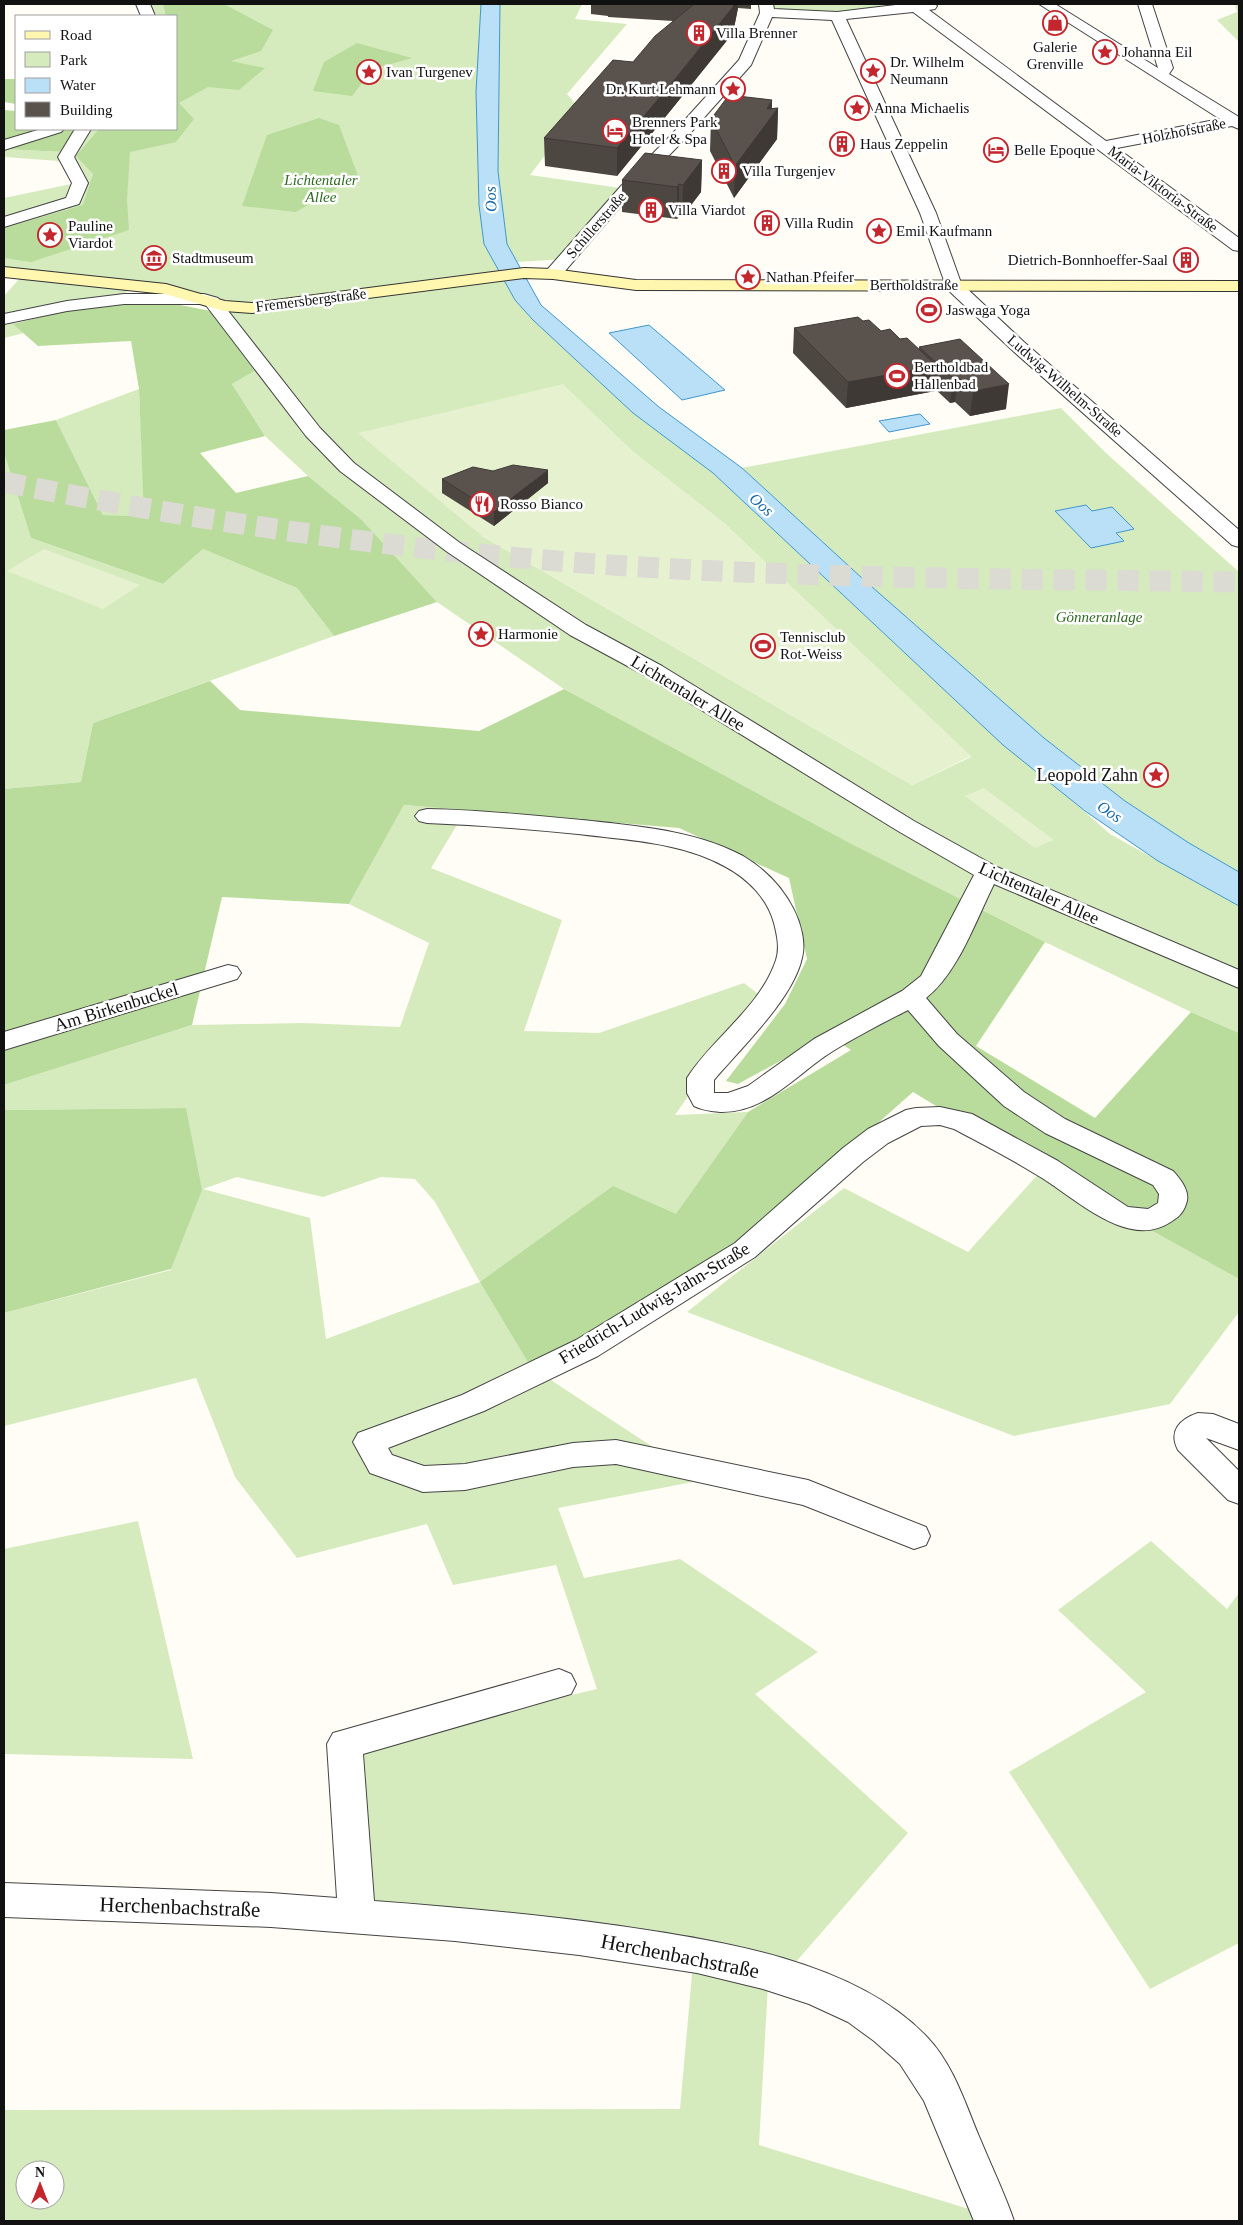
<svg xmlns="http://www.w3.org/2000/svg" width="1243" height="2225" font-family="'Times New Roman',serif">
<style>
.green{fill:#d5ebbd;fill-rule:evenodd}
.forest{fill:#b9dc9c}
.pitch{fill:#e6f2cf}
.water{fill:#b9e0f7;stroke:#3f96cf}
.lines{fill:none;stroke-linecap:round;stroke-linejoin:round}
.primary-tunnel{stroke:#dbdad3;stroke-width:21;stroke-dasharray:21 11;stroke-linecap:butt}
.minor-casing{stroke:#444;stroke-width:2}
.secondary-casing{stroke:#333;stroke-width:2}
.minor{fill:#fff;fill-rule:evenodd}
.secondary{fill:#fff6b0;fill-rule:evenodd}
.wall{fill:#4d4742}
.shaded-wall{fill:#3f3936}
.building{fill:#5a524d;stroke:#3f3936}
.labels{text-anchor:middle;stroke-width:5;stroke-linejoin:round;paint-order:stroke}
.far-poi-label{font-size:15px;fill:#111;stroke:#fff;text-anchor:start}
.far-street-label{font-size:15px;fill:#111;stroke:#fff}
.far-park-label{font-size:15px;font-style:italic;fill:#2f6b1f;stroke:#fff}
.far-water-label{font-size:16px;font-style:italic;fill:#1768a6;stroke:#fff}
.street-label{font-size:18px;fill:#111;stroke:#fff}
.poi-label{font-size:18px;fill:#111;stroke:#fff;text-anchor:end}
.near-street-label{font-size:21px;fill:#111;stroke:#fff}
</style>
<rect width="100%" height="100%" fill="#fffdf5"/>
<path class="green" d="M143 4H481L476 92 484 244 515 300 533 320 633 413 713 473 909 657 1110 834 1239 906V1033L1191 1012 1045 942 848 842 564 689 437 602 362 520 308 476 265 436 232 384 260 367 212 302 121 283 4 272V222L13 219 4 221V198L76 183 73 201 80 183 66 157 83 129H176V16H148ZM562 384 632 451 725 524 971 757 912 785 482 536Z
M500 4H582L575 19 627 24 567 94 580 109 530 175 627 189 565 259 517 262 507 244 498 171Z
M766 4H911L917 9 837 16 767 13Z
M1235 4H1239V42L1217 20 1237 12Z
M4 149 63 152 59 161 4 157Z
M20 278 132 288 119 297 7 316 24 333 4 338V296Z
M139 389 145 516 103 515 56 420Z
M1061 408 1107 454 1239 572V872L1189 843 1125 801 1044 738 863 579 742 468Z
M4 453 31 538 163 584 203 549 297 588 334 636 93 723 81 782 4 789Z
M404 805 466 810 431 868 562 920 524 1031 599 1033 744 983 766 1000 701 1078 675 1115 748 1112 676 1215 531 1367 703 1480 558 1508 584 1578 680 1559 818 1652 755 1694 908 1833 795 1963 362 1906 350 1747 597 1689 556 1565 453 1585 427 1524 297 1558 235 1477 196 1378 4 1426V1313L171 1270 188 1125 185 1108 4 1110V1085L192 1025 303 1023 400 1027 429 943 349 904ZM237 1177 323 1197 381 1177 415 1179 435 1202 480 1282 326 1339 310 1218 203 1189Z
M1042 1170 1239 1279V1312L1170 1404 1014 1436 687 1312 844 1188 968 1252Z
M138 1521 193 1759 4 1754V1549Z
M1151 1541 1227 1609 1239 1593V1943L1150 1989 1009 1772 1146 1692 1058 1610Z
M693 1963 768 1984 759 2145 969 2209 974 2221H4V2110L680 2109ZM25 2170H55V2200H25Z"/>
<path class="forest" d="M163 4H224L273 30 261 51 231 61 265 68 239 90 208 87 179 103 194 119 176 142 130 152 127 200 129 230 31 262 4 258V228L83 205 93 174 76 156 99 129H176V16H166Z
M357 43 412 58 373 69 352 96 313 91 324 62Z
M4 79H16V104L4 102Z
M4 110 16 111V129H76L63 152 4 149Z
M319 118 339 125 358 176 296 212 242 206 267 135Z
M122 303H170L221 313 261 367 232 384 265 436 200 453 236 493 308 476 362 520 437 602 334 636 297 588 203 549 163 584 31 538 4 453V430L56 420 103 515 144 516 139 389 131 341 38 346 13 324 69 310Z
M210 681 240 710 479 731 564 689 848 842 1045 942 976 1046 1095 1118 1191 1012 1239 1033V1279L1042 1170 913 1092 741 1244 531 1367 480 1282 613 1186 676 1214 748 1112 851 1050 828 1035 738 1084 726 1081 785 1004 807 959 789 878 679 828 404 805 349 904 222 897 192 1025 4 1085V789L81 782 93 723Z
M186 1108 202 1190 171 1269 4 1313V1110Z"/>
<path class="pitch" d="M563 384 632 451 725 524 971 756 912 785 482 536 358 433Z
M44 549 140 585 103 609 7 571Z
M984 788 1054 840 1035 848 965 796Z"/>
<path class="water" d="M481 4H500L498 171 507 244 541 305 659 407 742 468 863 579 1044 738 1125 801 1189 843 1239 872V906L1158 861 1085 811 1003 745 713 473 633 413 533 320 515 300 484 244 479 205 476 92Z
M649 325 725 390 682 400 609 333Z
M920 414 930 424 889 432 879 421Z
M1086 505 1092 511 1112 507 1134 529 1116 533 1124 541 1091 548 1055 511Z"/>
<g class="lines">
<path class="primary-tunnel" d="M4 482C200 521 397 550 597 564 810 579 1025 579 1239 582"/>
<defs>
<path id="minor" d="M136 4H150L155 16H141Z
M759 4H773L774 9 837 12 904 4H935L937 6 935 9 929 10 1106 141 1220 119 1039 4H1055L1158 68 1138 4H1152L1173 68 1169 74 1239 117V129L1232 126 1117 148 1239 238V251L1233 250 913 12 846 19 936 213 961 283 1024 342 1239 530V547L1232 545 1012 350 947 289 920 213 832 20 772 17 751 65 685 139 633 192 559 278H547L544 274 547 270 621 186 673 133 739 60 760 13Z
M41 129H64L61 132 4 150V140Z
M75 129H91L74 157 88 183 79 204 4 227V217L66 198 72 183 58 157Z
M124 294H204L218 298 320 428 354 463 460 543 586 625 662 666 914 821 997 867 1239 970V988L994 884C976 920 958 973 926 998L957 1034 1024 1092 1065 1119 1173 1171C1181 1180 1191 1192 1186 1204 1183 1214 1177 1218 1169 1223 1126 1250 1072 1195 1037 1175 1010 1158 982 1144 954 1129L940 1125 921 1126 888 1143 863 1162 755 1257 598 1356 484 1411 388 1448 392 1455 424 1466 465 1464 573 1443 616 1440 808 1480 926 1527 930 1536 926 1545 914 1549 803 1505 616 1464 573 1467 465 1490 423 1492 370 1473 353 1442 358 1433 462 1395 576 1340 735 1243 843 1148 868 1129 906 1110 916 1108 940 1107 972 1114 1058 1161 1128 1207 1148 1209 1158 1203 1159 1194 1153 1185 1045 1133 1004 1106 939 1046 908 1010C883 1023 857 1036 833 1051 797 1073 767 1113 720 1112 711 1111 702 1110 694 1106L687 1093V1078C713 1037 760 1008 776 960 780 948 777 935 774 923 767 898 748 879 726 867 682 842 627 840 578 834 528 829 478 825 427 823L419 821 415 816 419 811 427 809C479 810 530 815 582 820 635 826 695 830 743 856 765 869 783 888 794 910 801 924 806 943 802 958 793 999 741 1048 714 1080V1093H728L748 1086 814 1039 902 991 921 976 974 875 898 831 646 676 570 635 446 551 340 471 306 436 205 304H124L67 311 4 324V314L67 301Z
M228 965 237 967 241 973 237 979 4 1050V1032Z
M1198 1413 1213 1414 1239 1424V1450L1206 1438 1239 1471V1504L1228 1500 1178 1450C1168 1431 1180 1419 1198 1413Z
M559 1669 571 1674 576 1684 571 1694 363 1754 374 1901C454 1907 534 1914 613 1925 715 1940 853 1959 927 2037 954 2065 966 2106 981 2141 992 2168 1005 2194 1014 2221H974L924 2101 900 2064 874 2041 848 2022 809 2004 763 1989 697 1973 579 1955 455 1941 271 1927 4 1917V1883L271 1893 337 1898 327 1744 333 1733Z"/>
<path id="secondary" d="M4 267 166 284 225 301 252 303 524 268 553 269 636 280 1239 281V291L636 290 553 279 524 278 252 313 224 311 165 294 4 277Z"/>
</defs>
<use href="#minor" class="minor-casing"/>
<use href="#secondary" class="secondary-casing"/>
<use href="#minor" class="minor"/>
<use href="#secondary" class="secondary"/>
</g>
<path class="wall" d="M591 4H751V9L738 8 733 33 671 110 617 176 545 166 544 138 633 62 673 21 608 17V16L591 14Z
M772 100V108H778L777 139 734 198 710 151 711 119Z
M702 160 701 192 682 217 679 216 677 219 622 212V180Z
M863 321 881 331 900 339 919 349V347L1006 409 970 416 955 402 950 403 935 389V391L846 408 793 353 794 328Z
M442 479 548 483 494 526 442 493Z"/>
<path class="shaded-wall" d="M734 4H738V8L733 33 671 110 617 176V148Z
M772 100 771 117 778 108 777 139 734 198 735 166 767 109Z
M702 160 701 192 682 217 683 185Z
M679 184V216L677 219V187Z
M937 366 935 391 846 408 848 382Z
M958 377 955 402 950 403 953 378Z
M1009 384 1006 409 970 416 973 391Z
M548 470V483L494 526V512Z"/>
<path class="building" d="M694 4H734L733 7 672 83 617 148 544 138 613 60 633 62 655 36Z
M729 95 772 100 767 109 778 108 735 166 711 119Z
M645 153 702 160 683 185 679 184 677 187 622 180Z
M858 317 863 321 869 320 881 331 890 329 900 339 907 338 937 366 848 382 794 328Z
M960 339 1009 384 973 391 958 377 953 378 919 347Z
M513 465 548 470 494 512 442 479 473 467 493 471Z"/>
<defs>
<symbol id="shop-ring" viewBox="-11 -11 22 22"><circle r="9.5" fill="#fff" stroke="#c4262e" stroke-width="1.5"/><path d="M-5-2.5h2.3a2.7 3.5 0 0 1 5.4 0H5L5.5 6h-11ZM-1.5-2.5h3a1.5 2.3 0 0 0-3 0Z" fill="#c4262e"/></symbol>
<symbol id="building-ring" viewBox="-11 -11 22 22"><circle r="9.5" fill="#fff" stroke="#c4262e" stroke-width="1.5"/><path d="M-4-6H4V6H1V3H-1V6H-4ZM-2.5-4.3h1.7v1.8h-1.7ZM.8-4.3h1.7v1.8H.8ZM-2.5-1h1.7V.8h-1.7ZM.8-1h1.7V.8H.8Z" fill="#c4262e"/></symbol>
<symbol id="sight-ring" viewBox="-11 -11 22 22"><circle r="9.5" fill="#fff" stroke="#c4262e" stroke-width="1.5"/><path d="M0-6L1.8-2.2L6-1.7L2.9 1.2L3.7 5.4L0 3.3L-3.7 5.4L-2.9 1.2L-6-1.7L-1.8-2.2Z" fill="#c4262e"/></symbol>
<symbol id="hotel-ring" viewBox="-11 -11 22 22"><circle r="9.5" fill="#fff" stroke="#c4262e" stroke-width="1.5"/><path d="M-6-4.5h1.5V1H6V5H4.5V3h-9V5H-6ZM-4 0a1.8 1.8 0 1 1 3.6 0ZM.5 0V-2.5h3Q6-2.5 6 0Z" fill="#c4262e"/></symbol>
<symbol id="museum-ring" viewBox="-11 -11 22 22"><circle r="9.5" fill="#fff" stroke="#c4262e" stroke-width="1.5"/><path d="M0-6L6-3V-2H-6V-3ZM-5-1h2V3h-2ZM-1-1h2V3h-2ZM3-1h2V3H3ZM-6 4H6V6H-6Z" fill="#c4262e"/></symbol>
<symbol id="stadium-ring" viewBox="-11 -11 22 22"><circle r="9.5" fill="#fff" stroke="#c4262e" stroke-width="1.5"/><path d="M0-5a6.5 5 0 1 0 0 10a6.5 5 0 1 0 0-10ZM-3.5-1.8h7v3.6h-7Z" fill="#c4262e"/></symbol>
<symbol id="restaurant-ring" viewBox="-11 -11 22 22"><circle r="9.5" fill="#fff" stroke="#c4262e" stroke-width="1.5"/><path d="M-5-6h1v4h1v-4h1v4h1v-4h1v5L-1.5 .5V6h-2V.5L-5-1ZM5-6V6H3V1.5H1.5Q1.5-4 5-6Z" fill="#c4262e"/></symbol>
</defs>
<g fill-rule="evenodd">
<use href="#shop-ring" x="1041" y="9" width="28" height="28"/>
<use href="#building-ring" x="685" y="19" width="28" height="28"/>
<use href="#sight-ring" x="1091" y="38" width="28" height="28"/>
<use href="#sight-ring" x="859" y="57" width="28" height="28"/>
<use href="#sight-ring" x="355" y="58" width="28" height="28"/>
<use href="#sight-ring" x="719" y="75" width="28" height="28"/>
<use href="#sight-ring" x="843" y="94" width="28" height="28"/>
<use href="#hotel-ring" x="601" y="117" width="28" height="28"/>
<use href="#building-ring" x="828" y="130" width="28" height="28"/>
<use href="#hotel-ring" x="982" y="136" width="28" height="28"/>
<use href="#building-ring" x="710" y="157" width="28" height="28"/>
<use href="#building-ring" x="637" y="196" width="28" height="28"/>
<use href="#building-ring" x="753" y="209" width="28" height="28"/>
<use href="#sight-ring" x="865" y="217" width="28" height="28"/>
<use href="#sight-ring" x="36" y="221" width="28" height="28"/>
<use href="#museum-ring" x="140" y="244" width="28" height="28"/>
<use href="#building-ring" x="1172" y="246" width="28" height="28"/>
<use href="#sight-ring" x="734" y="263" width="28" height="28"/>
<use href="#stadium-ring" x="915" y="296" width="28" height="28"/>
<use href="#stadium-ring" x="883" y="362" width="28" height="28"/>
<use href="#restaurant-ring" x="468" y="490" width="28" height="28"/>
<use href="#sight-ring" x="467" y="620" width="28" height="28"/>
<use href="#stadium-ring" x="749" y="632" width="28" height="28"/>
<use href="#sight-ring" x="1142" y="761" width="28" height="28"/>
</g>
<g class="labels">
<g class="far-poi-label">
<text x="716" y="38">Villa Brenner</text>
<text x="1055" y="52" text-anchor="middle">Galerie<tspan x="1055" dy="17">Grenville</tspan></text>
<text x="1122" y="57">Johanna Eil</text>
<text x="890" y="67">Dr. Wilhelm<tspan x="890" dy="17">Neumann</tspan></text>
<text x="386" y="77">Ivan Turgenev</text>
<text x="716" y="94" text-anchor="end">Dr. Kurt Lehmann</text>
<text x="874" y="113">Anna Michaelis</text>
<text x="632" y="127">Brenners Park<tspan x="632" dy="17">Hotel &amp; Spa</tspan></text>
<text x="860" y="149">Haus Zeppelin</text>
<text x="1014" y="155">Belle Epoque</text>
<text x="742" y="176">Villa Turgenjev</text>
<text x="668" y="215">Villa Viardot</text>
<text x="784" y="228">Villa Rudin</text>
<text x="68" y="231">Pauline<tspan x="68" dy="17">Viardot</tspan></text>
<text x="896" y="236">Emil Kaufmann</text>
<text x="172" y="263">Stadtmuseum</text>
<text x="1168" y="265" text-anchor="end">Dietrich-Bonnhoeffer-Saal</text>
<text x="766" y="282">Nathan Pfeifer</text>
<text x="946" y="315">Jaswaga Yoga</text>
<text x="914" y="372">Bertholdbad<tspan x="914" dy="17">Hallenbad</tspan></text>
<text x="500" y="509">Rosso Bianco</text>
<text x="498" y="639">Harmonie</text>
<text x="780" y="642">Tennisclub<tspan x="780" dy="17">Rot-Weiss</tspan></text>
</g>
<g class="far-street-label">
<text transform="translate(1184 131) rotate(-11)" y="5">Holzhofstraße</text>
<text transform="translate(1163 189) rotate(37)" y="5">Maria-Viktoria-Straße</text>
<text transform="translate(596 225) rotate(-49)" y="5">Schillerstraße</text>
<text x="914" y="290">Bertholdstraße</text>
<text transform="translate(311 300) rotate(-7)" y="5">Fremersbergstraße</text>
<text transform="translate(1065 386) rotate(41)" y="5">Ludwig-Wilhelm-Straße</text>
</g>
<g class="far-park-label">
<text x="321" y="185">Lichtentaler<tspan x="321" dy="17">Allee</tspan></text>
<text x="1099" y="622">Gönneranlage</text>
</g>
<g class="far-water-label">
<text transform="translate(490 199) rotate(-92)" y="6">Oos</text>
<text transform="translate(762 504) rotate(41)" y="6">Oos</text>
<text transform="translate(1110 811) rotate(33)" y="6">Oos</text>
</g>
<g class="street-label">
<text transform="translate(688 693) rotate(31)" y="6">Lichtentaler Allee</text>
<text transform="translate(1039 893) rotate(24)" y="6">Lichtentaler Allee</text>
<text transform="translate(116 1007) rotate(-17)" y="6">Am Birkenbuckel</text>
<text transform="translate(654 1303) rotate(-31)" y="6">Friedrich-Ludwig-Jahn-Straße</text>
</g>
<g class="poi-label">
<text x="1138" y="781">Leopold Zahn</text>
</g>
<g class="near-street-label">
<text transform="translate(180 1907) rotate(2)" y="7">Herchenbachstraße</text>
<text transform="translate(680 1956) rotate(11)" y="7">Herchenbachstraße</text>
</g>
</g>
<rect width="1243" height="2225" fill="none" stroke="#111111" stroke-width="10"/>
<rect x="15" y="15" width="162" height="115" fill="#ffffff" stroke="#a0a0a0"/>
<rect x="25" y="31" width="25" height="8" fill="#fff6b0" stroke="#a0a0a0"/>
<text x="60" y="40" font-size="15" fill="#111111">Road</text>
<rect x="25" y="52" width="25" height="15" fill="#d5ebbd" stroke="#a0a0a0"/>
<text x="60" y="65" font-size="15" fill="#111111">Park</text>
<rect x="25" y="78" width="25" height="15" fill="#b9e0f7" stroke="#a0a0a0"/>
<text x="60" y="90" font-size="15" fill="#111111">Water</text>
<rect x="25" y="102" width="25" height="15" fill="#5a524d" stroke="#a0a0a0"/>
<text x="60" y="115" font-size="15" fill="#111111">Building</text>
<g transform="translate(40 2185)"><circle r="24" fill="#ffffff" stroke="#a0a0a0"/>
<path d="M0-4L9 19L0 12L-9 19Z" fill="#c4262e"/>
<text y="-8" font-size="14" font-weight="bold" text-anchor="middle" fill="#111111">N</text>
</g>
</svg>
